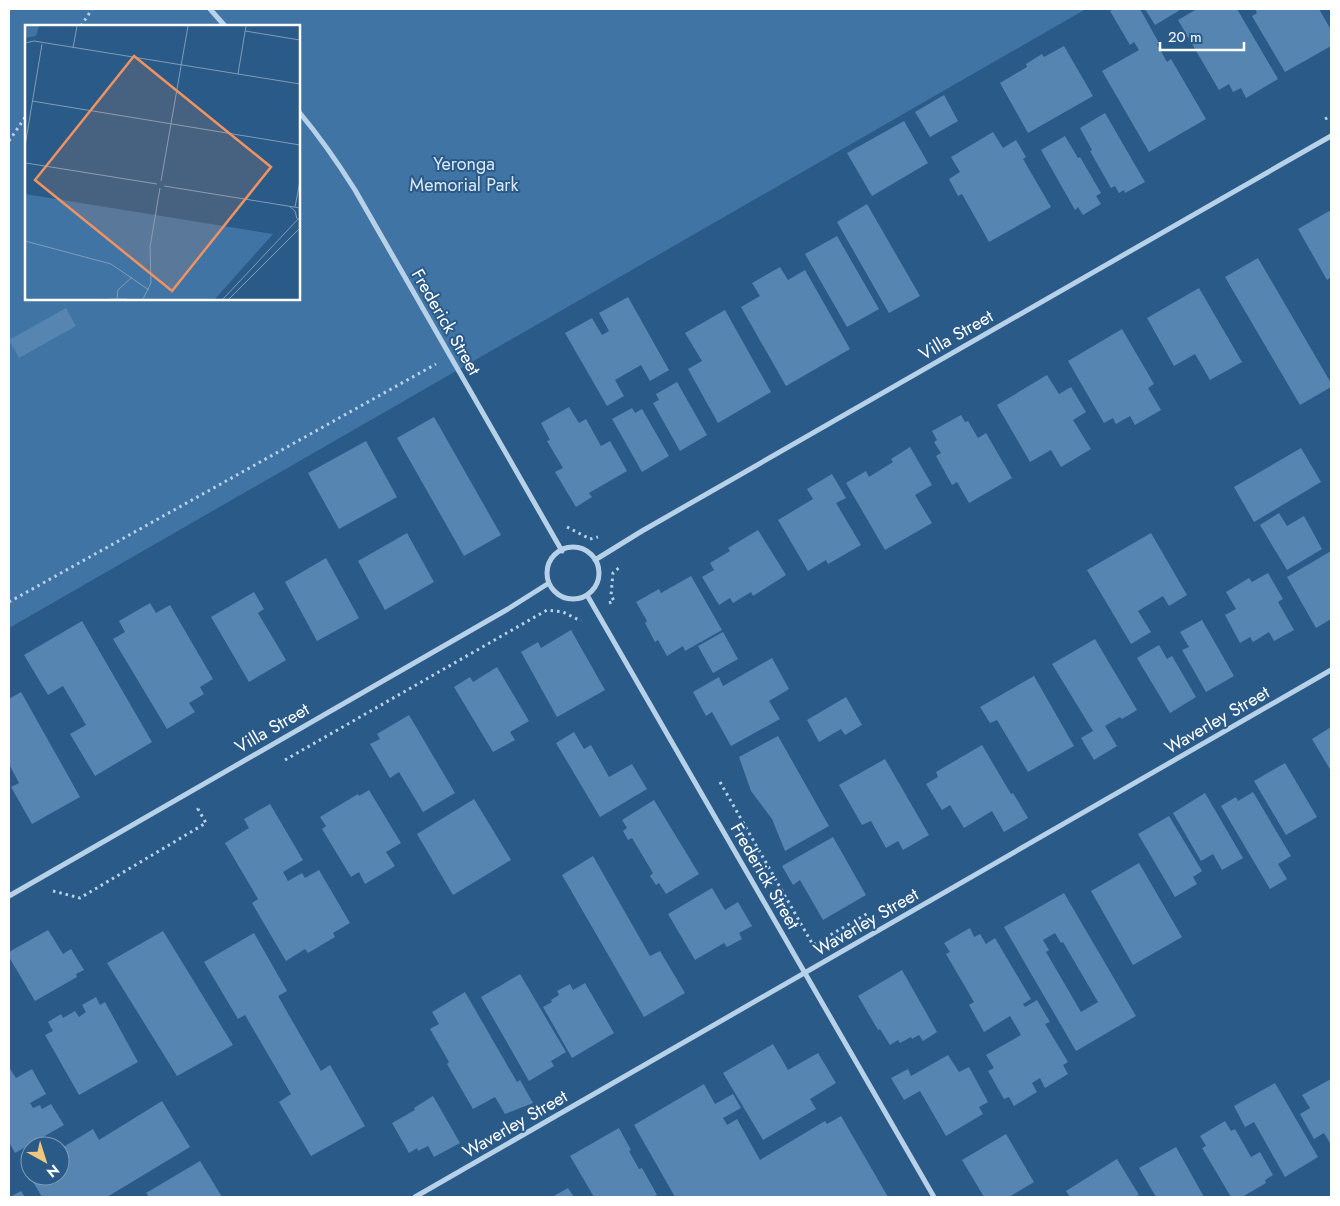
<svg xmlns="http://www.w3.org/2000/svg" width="1340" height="1206" font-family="Jost,sans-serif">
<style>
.green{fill:#3f74a5;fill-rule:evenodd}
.building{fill:#5685b2;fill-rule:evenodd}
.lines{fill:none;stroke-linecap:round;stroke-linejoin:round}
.path{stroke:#b7d1e8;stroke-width:3;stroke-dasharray:2.5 4;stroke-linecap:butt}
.street{stroke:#b7d1e8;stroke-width:5}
.labels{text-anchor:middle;stroke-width:4;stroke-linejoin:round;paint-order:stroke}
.park-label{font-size:18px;fill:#dbe9f7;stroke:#2a5a88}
.street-label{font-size:18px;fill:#fff;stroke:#2a5a88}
.inset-road{fill:none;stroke:#7f9cb8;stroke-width:1}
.view{fill:#f09361;fill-opacity:0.15;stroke:#f09361;stroke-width:2.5}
.inset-edge{fill:none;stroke:#fff;stroke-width:2.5}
</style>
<rect width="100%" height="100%" fill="#2a5a88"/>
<path class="green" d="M9 9H1086L9 628ZM26 26H299V299H26Z"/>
<path class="building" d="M1115 9H1140L1159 43 1157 44 1167 62 1171 59 1206 119 1149 152 1102 71 1139 50 1134 42 1130 45 1110 11Z
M1145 9H1179L1180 10 1155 25Z
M1197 9H1237L1278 79 1246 98 1241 88 1233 92 1229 84 1219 90 1178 20Z
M1255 9H1319L1331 30V46L1285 72 1252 16 1257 13Z
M1064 46 1093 96 1028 133 1000 83 1027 67 1026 64 1042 54 1044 57Z
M944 95 958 121 930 137 915 112Z
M1105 113 1145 182 1125 193 1124 190 1119 193 1115 186 1111 188 1090 151 1092 150 1080 128Z
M904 121 928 163 872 196 847 153Z
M993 132 1003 148 1016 140 1026 157 1023 159 1051 207 989 242 962 194 958 196 949 179 960 172 951 157Z
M1065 136 1078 158 1080 157 1101 193 1096 196 1101 204 1083 215 1078 207 1075 210 1041 150Z
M867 204 920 296 889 313 837 222Z
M1331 210V277L1327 280 1298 229Z
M837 236 879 309 847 327 805 254Z
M1258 258 1331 383V387L1300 405 1225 277Z
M780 267 788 280 805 270 850 349 786 386 741 307 760 296 752 283Z
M1199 288 1242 362 1210 380 1195 354 1174 366 1147 318Z
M628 297 669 370 650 381 641 365 615 380 624 396 607 406 565 333 592 318 602 335 609 331 599 313Z
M66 308 76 326 19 358 9 340Z
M725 310 771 392 718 423 688 369 702 361 685 333Z
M1122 329 1154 384 1148 388 1161 410 1135 425 1130 416 1116 424 1113 418 1104 423 1068 361Z
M1047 375 1059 394 1071 387 1086 412 1073 420 1091 449 1061 467 1051 450 1030 462 997 405Z
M677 382 707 435 680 451 653 403 659 400 656 394Z
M569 407 579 423 586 419 601 446 610 441 627 471 589 493 592 497 576 507 555 472 563 468 547 441 550 440 541 423Z
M632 408 635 413 642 409 669 456 642 472 612 419Z
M961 415 965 422 968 421 978 438 986 433 1012 478 969 503 957 482 952 485 936 456 941 453 934 442 937 440 932 431Z
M434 417 501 535 464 556 397 438Z
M366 441 397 497 339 529 308 473Z
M910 447 932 485 915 495 932 523 885 550 846 483 866 471 869 477 893 462 891 459Z
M1301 448 1321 482 1254 522 1234 487Z
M832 474 846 498 836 503 861 545 828 564 826 560 808 571 778 520 813 499 807 489Z
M1279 513 1287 526 1304 516 1322 549 1287 570 1260 525Z
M758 530 786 575 753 596 751 592 733 603 730 598 719 605 702 577 714 570 710 563 730 551 728 548Z
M407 533 434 582 385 610 358 561Z
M1151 533 1187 595 1169 606 1163 596 1138 611 1151 632 1131 644 1087 570Z
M1331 551V619L1316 628 1287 577Z
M326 558 359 618 317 641 285 582Z
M1268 573 1283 599 1278 602 1294 630 1274 641 1269 632 1253 642 1250 637 1240 643 1225 615 1236 609 1226 592 1249 578 1252 582Z
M691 576 722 630 685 651 683 646 667 656 658 640 655 642 645 623 647 621 636 602 659 589 661 593Z
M254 592 264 609 258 613 286 660 249 682 211 617Z
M150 603 156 613 170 605 213 679 200 687 204 694 189 703 195 712 167 729 113 639 125 632 119 621Z
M1202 620 1234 676 1206 692 1182 650 1189 647 1180 632Z
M82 621 152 742 95 776 70 734 86 725 63 686 48 695 24 655Z
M571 630 605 690 557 717 521 652 538 642 541 648Z
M723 632 738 659 713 673 698 646Z
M1095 639 1137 710 1122 719 1120 717 1105 726 1117 746 1094 760 1081 738 1093 731 1052 664Z
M1159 645 1167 659 1172 656 1196 697 1170 713 1137 658Z
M772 658 789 689 769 701 780 719 731 746 712 712 706 716 693 692 719 677 723 686Z
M497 667 529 721 510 732 515 740 493 752 454 687 470 677 473 682Z
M1034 676 1074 746 1028 772 997 720 990 723 980 707Z
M21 692 80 797 32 824 11 787 19 783 9 764V699Z
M846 697 862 725 845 735 841 729 819 742 807 720Z
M409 715 455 793 423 812 399 772 390 778 370 744 380 739 377 734Z
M1331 727V771L1312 739Z
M574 732 584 749 591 745 609 777 632 764 647 789 600 817 556 743Z
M778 736 829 826 785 851 772 819 751 791 739 757Z
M982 745 1011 794 1013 793 1028 818 1004 832 992 811 964 828 950 805 942 810 926 784 938 777 936 772Z
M885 759 929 835 903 850 898 841 886 848 871 821 862 825 839 785Z
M1285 763 1317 817 1286 835 1254 781Z
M369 790 401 843 386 852 395 866 365 884 359 872 351 877 322 829 326 826 320 817 358 794 359 796Z
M1253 792 1291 856 1278 864 1287 879 1270 889 1221 806 1236 797 1238 801Z
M1205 793 1243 858 1222 870 1213 854 1201 861 1173 813Z
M474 799 511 860 453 895 417 834Z
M654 800 699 874 666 894 659 883 656 885 650 876 653 873 632 838 628 840 623 831 627 828 622 820Z
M270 804 303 860 283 872 288 881 302 873 305 878 319 870 350 923 333 933 335 937 308 953 305 949 286 961 252 903 258 899 225 843 249 828 244 819Z
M1169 816 1202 871 1193 877 1197 884 1175 897 1138 834Z
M833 837 866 895 823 920 800 880 793 885 782 866Z
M593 856 650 956 660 951 685 993 644 1017 562 875Z
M1139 863 1182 937 1133 965 1091 891Z
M712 888 725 910 738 902 752 926 739 933 742 939 727 947 724 943 695 960 668 914Z
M1064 893 1136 1016 1076 1051 1004 927ZM1055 933 1061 943 1063 942 1098 1002 1081 1012 1046 952 1049 950 1043 940Z
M970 928 974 937 980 934 986 944 995 938 1031 999 1023 1004 1025 1007 1037 1000 1050 1022 1045 1024 1068 1062 1063 1065 1068 1074 1045 1088 1040 1078 1032 1083 1037 1092 1014 1106 1009 1097 1004 1099 988 1071 994 1068 986 1055 1021 1035 1010 1016 984 1032 969 1005 974 1002 946 954 950 952 944 943Z
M48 930 63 954 71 949 84 970 76 974 77 977 35 1001 9 957V952Z
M163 931 233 1045 177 1076 107 963Z
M254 933 287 991 278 996 321 1071 330 1065 365 1126 311 1156 279 1102 291 1094 245 1015 238 1019 204 962Z
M902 970 937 1032 923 1041 919 1035 912 1039 911 1037 900 1043 898 1040 890 1045 880 1029 878 1030 858 996Z
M520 974 566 1052 551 1061 554 1066 529 1081 481 997Z
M585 983 614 1033 572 1058 543 1007 552 1002 551 1000 559 995 557 991 570 984 573 990Z
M465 992 517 1082 520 1080 533 1103 505 1114 495 1097 473 1109 447 1064 449 1062 430 1029 439 1024 432 1012Z
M96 997 100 1005 105 1002 138 1062 79 1095 45 1035 53 1031 48 1022 61 1014 63 1018 75 1011 79 1017 86 1012 82 1005Z
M773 1044 788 1070 818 1053 836 1083 810 1099 816 1109 763 1140 723 1073Z
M948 1055 959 1072 969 1067 988 1102 979 1107 983 1114 946 1136 920 1091 904 1100 891 1078 908 1069 911 1076Z
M9 1069H10L16 1078 32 1069 46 1094 30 1103 33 1108 40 1105 42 1109 51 1104 64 1125 15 1153 9 1142Z
M1331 1079V1145L1324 1133 1314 1139 1300 1114 1310 1108 1302 1095Z
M1275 1083 1318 1157 1285 1177 1254 1122 1245 1127 1234 1106Z
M704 1084 715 1104 733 1094 741 1108 723 1118 727 1125 737 1119 760 1160 825 1121 827 1124 841 1116 888 1197H675L634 1125Z
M433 1096 460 1143 434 1157 428 1146 418 1151 417 1148 409 1153 392 1123 415 1110 414 1108Z
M162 1101 190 1147 107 1197H42L26 1170 30 1167V1176H60V1149L93 1129 99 1140Z
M1225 1121 1231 1131 1235 1129 1251 1157 1260 1152 1273 1175 1265 1180 1266 1183 1242 1197H1231L1202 1148 1206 1146 1200 1136Z
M619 1128 631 1150 629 1151 639 1169 642 1168 657 1195 652 1197H594L570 1156Z
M1006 1134 1034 1182 1009 1197H984L962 1160Z
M1176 1147 1204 1197H1156L1139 1168Z
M1117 1159 1139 1195 1134 1197H1070L1066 1191Z
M200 1161 222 1197H149L146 1193Z
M568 1188 574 1197H552Z
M21 1191 25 1197H10Z"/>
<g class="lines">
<path class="path" d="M81 26 92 9
M1325 119 1331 116
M9 141 26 116
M567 527 590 539 598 537
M9 602 436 364
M609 603 614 601 611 595 613 573 621 566
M285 760 547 610 563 612 581 621
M720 782 813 945 870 912
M53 891 80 898 206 823 198 809 201 807"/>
<path class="street" d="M210 9 225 26
M299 112C320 137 338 163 355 190L562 551
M547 573a26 26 0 1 1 52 0a26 26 0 1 1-52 0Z
M595 560 642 531 1331 136
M587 595 934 1197
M9 896 508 609 549 583
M415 1197 1331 670"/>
</g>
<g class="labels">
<g class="park-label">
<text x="464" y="170">Yeronga<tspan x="464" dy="21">Memorial Park</tspan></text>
</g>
<g class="street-label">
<text transform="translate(446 322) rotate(60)" y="6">Frederick Street</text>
<text transform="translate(956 335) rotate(-30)" y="6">Villa Street</text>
<text transform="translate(1217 720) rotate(-30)" y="6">Waverley Street</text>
<text transform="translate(272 728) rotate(-30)" y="6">Villa Street</text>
<text transform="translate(765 876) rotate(60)" y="6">Frederick Street</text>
<text transform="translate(866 922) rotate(-30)" y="6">Waverley Street</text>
<text transform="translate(515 1124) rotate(-30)" y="6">Waverley Street</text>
</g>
</g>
<g transform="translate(25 25)">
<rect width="275" height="275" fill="#2a5a88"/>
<path d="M0 1H14L11 11 0 13ZM0 169 248 209 190 274H0Z" fill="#3f74a5"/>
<path class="inset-road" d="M220 6 275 15M0 18 9 16 275 59M48 23 52 1M213 49 221 1M7 76 275 120M0 121 17 19M1 138 132 159M136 156 163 1M139 161 275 183M264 181 270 186 272 194M270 182 275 156M0 216 86 239 124 265M85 274H102M92 274 93 265 107 252M118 274 126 258 125 222 135 163M198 274 275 192M204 274 275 203"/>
<path class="view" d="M109 31 246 142 147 266 10 155Z"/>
<rect width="275" height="275" class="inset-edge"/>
</g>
<rect width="1340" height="1206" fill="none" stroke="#ffffff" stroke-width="20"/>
<g transform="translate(45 1161) rotate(141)"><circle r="24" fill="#2a5a88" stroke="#7f9cb8"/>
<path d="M0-4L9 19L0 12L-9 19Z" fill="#efc77e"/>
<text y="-8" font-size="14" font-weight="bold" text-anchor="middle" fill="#ffffff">N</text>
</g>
<path d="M1160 42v8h84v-8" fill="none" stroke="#ffffff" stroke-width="2.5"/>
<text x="1168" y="42" font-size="15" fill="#ffffff" stroke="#2a5a88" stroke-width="4" paint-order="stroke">20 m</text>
</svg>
